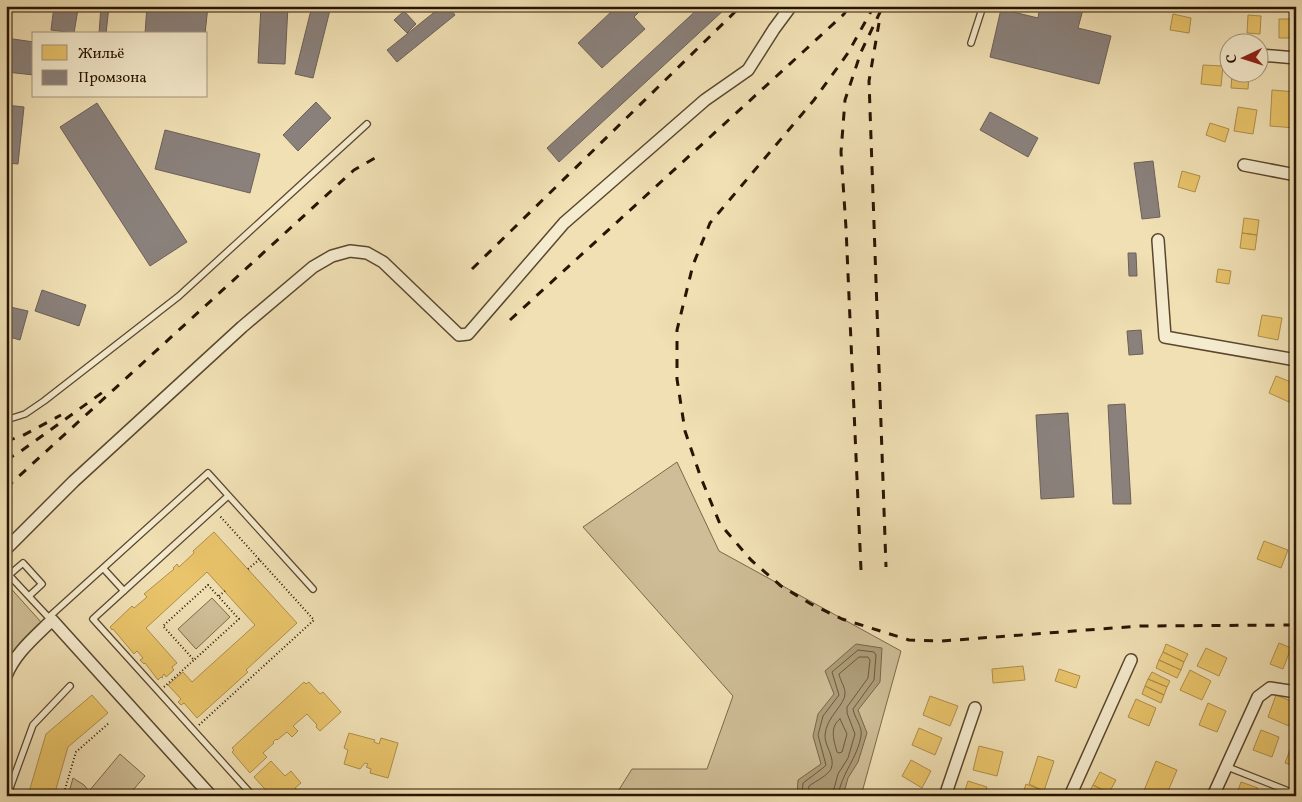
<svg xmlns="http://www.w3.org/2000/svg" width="1302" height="802" font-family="Vollkorn,serif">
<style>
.green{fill:#cebd96;stroke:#7b684c}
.water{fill:#ac9b77;stroke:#776548}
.homes{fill:#e9c46a;stroke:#af8f4a}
.industry{fill:#8a817c;stroke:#6d6057}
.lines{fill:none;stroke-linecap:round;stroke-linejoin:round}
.shore{stroke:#6a583c;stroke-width:1}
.lane-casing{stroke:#5a472e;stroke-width:8}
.street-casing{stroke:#5a472e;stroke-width:14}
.path{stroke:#281401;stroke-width:2;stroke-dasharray:1 2.5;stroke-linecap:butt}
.lane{stroke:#f5ebce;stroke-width:5.5}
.street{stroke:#f5ebce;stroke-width:11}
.rail{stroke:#281401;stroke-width:3;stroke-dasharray:9 9;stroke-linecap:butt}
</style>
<rect width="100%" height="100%" fill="#f0e0b4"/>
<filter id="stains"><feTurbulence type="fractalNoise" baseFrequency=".004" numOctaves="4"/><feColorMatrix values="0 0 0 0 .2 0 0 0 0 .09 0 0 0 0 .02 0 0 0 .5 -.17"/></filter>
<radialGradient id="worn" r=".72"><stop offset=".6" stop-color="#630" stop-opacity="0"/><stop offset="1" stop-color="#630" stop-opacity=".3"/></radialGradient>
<path class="green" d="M677 462 719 551 901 651 861 796H615L632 769H707L733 696 583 527Z
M6 583 41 622 20 645 6 662Z
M212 598 230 617 196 649 178 629Z
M120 754 145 776 128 796H97L90 790Z
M73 778 84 785 93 796H68Z"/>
<path class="water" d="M856 644 882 648 880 682 858 710 867 733 858 762 848 778 843 796H797L798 780 821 764 813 736 818 714 834 694 825 671Z"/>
<path class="homes" d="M1173 14 1191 18 1189 33 1170 30Z
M1248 15 1261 16 1260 34 1247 33Z
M1279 19H1296V38H1279Z
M1203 65 1223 66 1221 86 1201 84Z
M1232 74 1249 75 1248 89 1231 88Z
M1272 90 1296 92V128L1270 126Z
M1238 107 1257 110 1253 134 1234 131Z
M1210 123 1229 129 1225 142 1206 135Z
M1182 171 1200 176 1195 192 1178 187Z
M1244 218 1259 220 1257 235 1242 233Z
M1242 233 1257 235 1255 250 1240 248Z
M1218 269 1231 271 1229 284 1216 282Z
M1262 315 1282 318 1278 340 1258 336Z
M1276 376 1296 384 1289 402 1269 393Z
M214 532 297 623 246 670 248 672 197 718 184 703 181 705 178 702 181 699 168 685 183 672 192 682 255 625 207 572 146 628 177 663 172 667 174 670 166 677 164 674 162 677 163 678 161 677 158 680 145 663 144 664 140 660 143 658 137 651 134 654 113 629 112 630 110 627 132 606 134 608 147 597 144 594 174 569 173 568 177 564 179 567 194 553 193 551Z
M1264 541 1288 550 1281 568 1257 559Z
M1279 643 1291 648 1283 669 1270 664Z
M1166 644 1188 654 1184 662 1163 652Z
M1206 648 1227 658 1219 676 1197 666Z
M1163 652 1184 662 1181 670 1159 660Z
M1159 660 1181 670 1177 678 1156 668Z
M1023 666 1025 680 993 683 992 669Z
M1059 669 1080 676 1076 688 1055 681Z
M1190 670 1211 681 1202 700 1180 690Z
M1152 672 1170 681 1167 687 1148 679Z
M1148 679 1167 687 1164 695 1145 686Z
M304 682 306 684 309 682 320 694 323 692 341 712 320 731 316 727 317 725 307 714 293 726 298 731 292 737 287 732 277 740 276 739 273 742 274 743 263 753 267 757 250 773 232 752 234 750 232 748Z
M1145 686 1164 695 1161 703 1142 694Z
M92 695 108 713 68 747 54 796H41L29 792 46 734Z
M1276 695 1296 703V708L1289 726 1268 717Z
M930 696 958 706 950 726 923 715Z
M1136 699 1156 708 1149 726 1128 717Z
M1208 703 1226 711 1217 732 1199 725Z
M919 728 942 738 935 755 912 745Z
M1261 730 1279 737 1272 757 1253 750Z
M349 733 375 740 374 742 379 744 381 738 398 743 388 778 370 773 371 769 366 767 368 764 365 763 360 769 344 764 348 750 344 748Z
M1293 742 1296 743V767L1285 763Z
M979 746 1003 752 997 776 973 770Z
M1038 756 1054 761 1044 791 1029 784Z
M911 760 931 771 922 788 902 776Z
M271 761 285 776 291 771 301 783 295 788 304 796H271L254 777Z
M1156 761 1177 770 1166 796H1151L1143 793Z
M1100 772 1116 780 1109 793 1093 785Z
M968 781 987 787 984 796H963Z
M1241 782 1258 788 1255 796H1236Z
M1026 784 1044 791 1042 796H1022Z
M1093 785 1109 793 1108 796H1087Z"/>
<path class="industry" d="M54 6 78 9 74 33 51 30Z
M101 6H109L106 34H99Z
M147 6H208L205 34H145Z
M261 6H288L285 64 258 63Z
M312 6H331L313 78 295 74Z
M442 6H448L455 15 397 62 387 50Z
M606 6H645L634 17 645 29 602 68 578 43 611 12Z
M701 6H723L725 9 559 162 547 148Z
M1040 6H1084L1078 28 1111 36 1099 84 990 57 1001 9 1038 18Z
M404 11 416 24 407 33 394 20Z
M6 38 34 42V75L6 72Z
M316 102 331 118 298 151 283 135Z
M97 103 187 242 150 266 60 127Z
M6 105 24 107 18 164 6 163Z
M990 112 1038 138 1028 157 980 130Z
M165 130 260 154 250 193 155 169Z
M1153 161 1160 217 1142 219 1134 163Z
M1128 253H1136L1137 276H1129Z
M42 290 86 305 79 326 35 311Z
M6 306 28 311 20 340 6 336Z
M1141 330 1143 354 1129 355 1127 331Z
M1125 404 1131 504H1113L1108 405Z
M1068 413 1074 497 1041 499 1036 415Z"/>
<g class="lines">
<path class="shore" d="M840 719 847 734 842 752 839 753 837 752C834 741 829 727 840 719Z
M802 796 803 783 823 768 826 765 818 735 823 716 839 695 832 672 858 650 874 652 876 655 874 680 853 709C854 717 863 727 861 736 858 757 841 774 838 796
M808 796 809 786C816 781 827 776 831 769 836 758 824 745 825 735 826 717 846 704 845 693 845 687 840 680 839 674L859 657H868L870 660 868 678 847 707V713L855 734 848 758 838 774 832 796"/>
<defs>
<path id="lane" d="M971 43 983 6
M6 420 25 414 44 401 179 296 367 124
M228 496 93 619 253 796
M103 568 124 591
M29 596 42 584 23 563 9 575 50 619
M49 617 208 473 313 589
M1225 766 1296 794
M7 796 33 725 70 686"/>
<path id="street" d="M1260 55 1296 58
M1244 165 1296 175
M1158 240 1165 337 1296 360
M6 549 74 481 242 327 313 267 332 256 350 251 367 253 383 262 459 335 468 334 564 223 705 100 748 70 774 29 791 6
M6 676C15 653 35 637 52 620L211 796
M945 796 975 708
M1070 796 1131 660
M1213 796 1258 697 1270 688 1296 692"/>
</defs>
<use href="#lane" class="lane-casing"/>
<use href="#street" class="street-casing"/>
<path class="path" d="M248 569 260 559
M219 596 225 591
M164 687 194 660 163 626 208 585 239 619 194 660
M199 725 314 620 219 515
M63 796 76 752 109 723"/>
<use href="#lane" class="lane"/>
<use href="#street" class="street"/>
<path class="rail" d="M874 6 848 53 814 100 710 223 693 265 677 330V379L685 431 701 478 720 524 751 560 781 586 811 604 842 619 909 640 942 641 1140 626 1296 625
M879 23 869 81 886 567
M472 269 741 6
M510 320 804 51 844 14 849 6
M6 441 22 436 61 415
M6 460 21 451 103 392
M6 488 354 170 375 158
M861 570 846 228 841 152 845 100 861 52 883 6"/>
</g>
<rect width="1302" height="802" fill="none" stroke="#f0e0b4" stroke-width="25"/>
<rect x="8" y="8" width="1287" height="787" fill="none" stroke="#281401" stroke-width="2.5"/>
<rect x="12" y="12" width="1277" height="777" fill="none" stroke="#281401"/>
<rect x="32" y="32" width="175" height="65" fill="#f5ebce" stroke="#a3957c"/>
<rect x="42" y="45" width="25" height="15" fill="#e9c46a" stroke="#a3957c"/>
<text x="78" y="58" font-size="15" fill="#281401">Жильё</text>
<rect x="42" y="70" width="25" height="15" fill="#8a817c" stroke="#a3957c"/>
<text x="78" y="82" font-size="15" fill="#281401">Промзона</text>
<g transform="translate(1244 58) rotate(266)"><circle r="24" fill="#f5ebce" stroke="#a3957c"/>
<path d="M0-4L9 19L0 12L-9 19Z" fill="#8f2418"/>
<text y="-8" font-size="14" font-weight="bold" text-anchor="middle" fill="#281401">С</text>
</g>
<rect width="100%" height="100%" filter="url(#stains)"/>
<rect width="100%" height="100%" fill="url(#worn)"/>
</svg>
